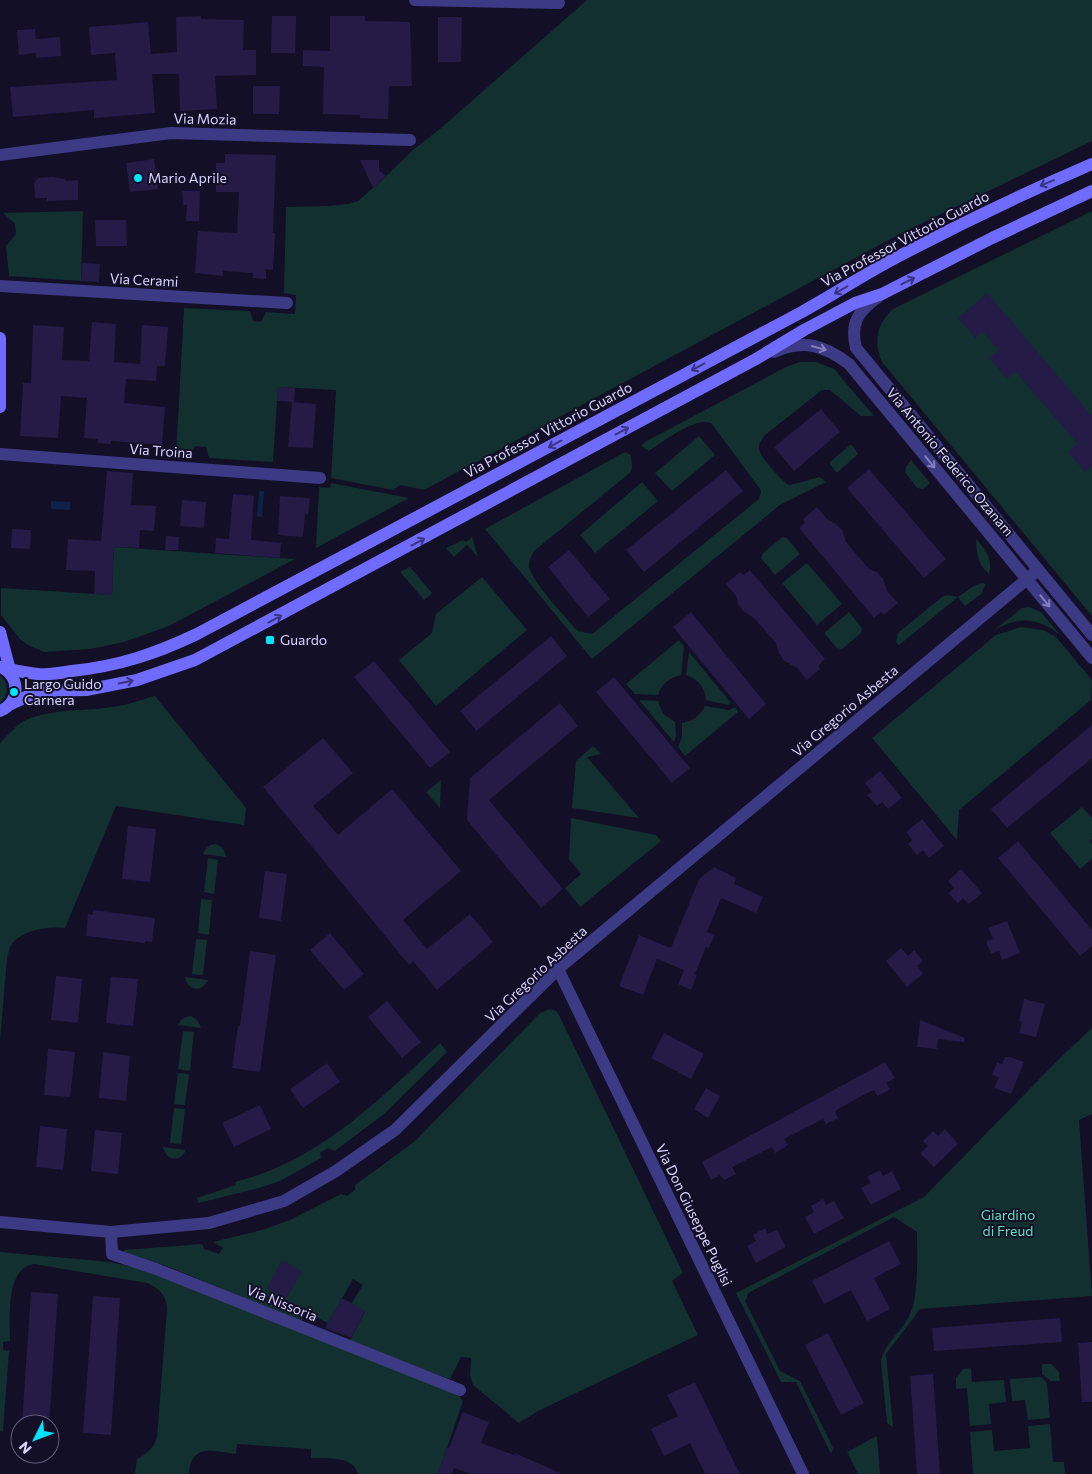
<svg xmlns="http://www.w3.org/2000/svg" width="1092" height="1474" font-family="Commissioner,sans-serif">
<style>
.green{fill:#12302f}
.water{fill:#0c2248}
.building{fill:#241b47}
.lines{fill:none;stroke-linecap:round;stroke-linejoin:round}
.street{stroke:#3d3a85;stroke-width:12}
.secondary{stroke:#6f6bff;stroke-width:12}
.oneway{stroke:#38347d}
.oneway2{stroke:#837fbc}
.poi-dot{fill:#00e5ff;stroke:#130f26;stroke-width:2}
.labels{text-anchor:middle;stroke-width:4;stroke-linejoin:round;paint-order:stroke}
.street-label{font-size:14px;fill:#d9d4ff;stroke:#130f26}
.poi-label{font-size:14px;fill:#d9d4ff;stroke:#130f26;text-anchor:start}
.park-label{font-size:14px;fill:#5fe0c0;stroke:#130f26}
</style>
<rect width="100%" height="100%" fill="#130f26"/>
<path class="green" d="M587 0H1092V141L898 235 424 490 400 485 393 490 331 478 336 390 278 387 273 462 209 458 206 447 195 446 190 456H176L184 308 250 311 253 321 261 322 266 312 295 314 296 295 284 293 286 207 328 206 348 204 358 201 381 181 414 149 440 129Z
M83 211 81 281 9 276 6 246 16 234 15 224 3 213Z
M1092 211V616L882 362C873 343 877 323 893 309Z
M800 362H816L834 369 874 416H861L830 390H822L765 435C762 439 758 444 759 449 760 457 780 478 787 484L790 485 820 477 826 482 780 505 592 659 485 529 625 452 631 455 632 467 631 472 534 551C532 555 529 560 529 566 531 581 563 614 574 627L578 631 592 634 759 499 761 492 760 489 711 423C694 417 663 442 649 451L641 446 645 442 786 367Z
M699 436 715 455 672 491 655 473Z
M850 445H852L858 454 838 472H836L830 464V462Z
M911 460 930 483 923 489 917 488 905 472 906 467Z
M642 482 658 501 595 553 580 535Z
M331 483 409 498 316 548 319 487 330 488Z
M472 537 478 557 467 545 454 557 446 548 463 540 466 542Z
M783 537 787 538 800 554 775 575 761 558 763 553Z
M976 539C986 550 993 559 989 574 977 563 977 555 976 539Z
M114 547 295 559 169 626 124 642 90 649 44 652 28 645 20 639 1 615V588L112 595Z
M807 563 842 604 817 625 782 583Z
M410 567 432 593 424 600 400 572Z
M482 577 527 630 436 706 399 660 432 633 436 614Z
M982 583 986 584 981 594 965 606 958 597 899 645 896 642 898 633 942 597 947 595 958 597 972 587Z
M1029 607 1041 612 1060 635C1037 617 1018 616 993 631L1022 608Z
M849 612 862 628 861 633 842 649 837 648 824 633Z
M1021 627 1043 630 1056 637 1092 680 1091 700 959 810 957 840 872 738 996 635Z
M679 640 684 646 681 675C669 678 662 683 658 695L635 694 626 684Z
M689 652 731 703 728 705 706 700C705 687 699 680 686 675Z
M0 675C9 683 9 695 0 703Z
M155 696 246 808 244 825 116 806 65 928C49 926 19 930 10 947 9 950 8 955 7 958L0 1041V743C8 735 16 725 26 720 51 709 80 711 106 708 123 706 138 701 155 696Z
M639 700 658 701 663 714 675 722 676 736 674 742Z
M705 706 729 710 735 707 738 712 685 756 678 747 682 737V723C693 721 700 716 705 706Z
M593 746 601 754 587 757 639 818 572 808 576 761Z
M441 780 440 808 426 792Z
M1082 807 1092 818V839L1090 841 1092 844V859L1080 869 1050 833Z
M571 818 656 835 661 841 580 907 565 888 581 874 569 859Z
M216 844C222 847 225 850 226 857L203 854C206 847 209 845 216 844Z
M208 858 218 860 214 894 204 892Z
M201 899 212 900 209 935 198 933Z
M196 939 207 940 203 975 192 974Z
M185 977 208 980C202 993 188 991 185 977Z
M550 1009 556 1011 560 1017 683 1273 672 1281 698 1335 538 1411 519 1423 473 1385 470 1375 471 1358 461 1357 450 1379 349 1342 365 1312 351 1304 363 1285 353 1279 328 1323 306 1312 301 1321 164 1265 124 1252V1250L202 1244 204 1249 219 1254 223 1248 213 1242 262 1230 290 1220 341 1194 347 1196 355 1190V1185L414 1142 540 1013Z
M191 1016C197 1019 199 1022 201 1028L178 1025C181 1019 184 1017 191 1016Z
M1092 1028V1114L1079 1120 1092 1296 920 1309 886 1354 893 1427 887 1423 881 1361C885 1342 903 1331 910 1314 919 1296 917 1253 917 1232L894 1217 748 1293 745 1301 780 1371 800 1381 833 1448 831 1454 796 1382H781L736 1293 924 1197 1059 1059Z
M183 1031 194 1032 190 1071 178 1069Z
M440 1043 447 1052 384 1114 335 1151 328 1148 320 1153 321 1158 280 1181 259 1188 198 1203 197 1198 236 1185 235 1182C319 1161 379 1100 440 1043Z
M178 1073 189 1074 185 1105 174 1104Z
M174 1108 185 1109 181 1144 170 1143Z
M163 1147 186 1150C180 1163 166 1161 163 1147Z
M0 1252 110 1262 138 1268 447 1390 459 1396 463 1401 438 1474H358C353 1455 326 1459 311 1458V1449L237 1444 236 1454C213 1451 191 1443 189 1474H135L137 1459C147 1454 154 1448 157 1437L167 1309C167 1296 159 1288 147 1283L34 1264C5 1268 10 1320 10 1341L3 1342V1350L9 1351 3 1432 0 1431Z
M1042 1364H1051L1059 1372 1060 1381H1051L1042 1374Z
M971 1368 972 1382 1004 1380 1006 1402 989 1404 991 1424 970 1426 967 1388 956 1389V1378L963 1369Z
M1041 1377 1047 1383 1050 1418 1028 1420 1025 1400 1012 1401 1010 1379Z
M1050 1424 1053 1462H1064L1065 1474H973L970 1432 992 1430 994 1451 1030 1448 1028 1426Z
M877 1436 880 1474H858L847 1452Z"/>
<path class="water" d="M259 491H264L262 517 257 516Z
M51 501 70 502V510L51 509Z"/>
<path class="building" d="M201 16V19L244 20 243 50H256V75L215 76 217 109 180 111 179 74H152L155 113 94 118V110L13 117 10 87 117 80 115 53 91 55 89 27 148 22 151 54 177 52 176 17Z
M272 16H296L295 53H271Z
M330 16H365V21L410 22 412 86H389L388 119 360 118V115L323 114 324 67 303 66V50L330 51Z
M438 17H462L461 62H438Z
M35 29 36 39 60 37 61 56 36 58V53L19 55 17 30Z
M253 86H280L279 114H253Z
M225 154 276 155 273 233H275L273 270 266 269V279L253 278V273L223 271V276L195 273 198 231 237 233 239 192H216V163H225Z
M154 159 158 189 130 192 126 163Z
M360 160H379V170L386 176 373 188Z
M53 177 64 179 66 181 78 180V200L47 201V198H35L34 183 38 178Z
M182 191H200L199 221H186L187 205H183Z
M95 220H126L127 246H96Z
M82 263 100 264 99 282 81 281Z
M987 293 1092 416V466L1085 472 1068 452 1078 444 1015 371 1007 379 989 358 999 350 982 331 975 338 958 318Z
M92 322 116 324 114 362 140 364 142 325 168 327 165 366H157L156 381 126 379 124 403 165 407 162 445 111 441V444L97 443 98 439 84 438 87 398 61 396 58 438 20 436 23 383H31L33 325 64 327 62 360 89 361Z
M278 387 295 388 294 402 277 401Z
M292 402 316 404 313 448 288 447Z
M821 409 840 432 794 471 774 447Z
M869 469 946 559 924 578 847 488Z
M726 470 743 491 644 572 626 550Z
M107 471 133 473 131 505 156 506 154 531 140 530 139 548 114 547 112 595 94 594 95 571 66 570 68 539 101 541Z
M233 494 254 496 251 540 281 543 280 558 215 553 216 538 229 539Z
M280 496 310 498 308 515 305 514 303 537 278 535Z
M182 500 206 502 204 528 180 526Z
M817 507 828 520 836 524 842 530 846 542 869 569 877 572 883 579 887 591 898 603 884 615 881 612 874 618 799 528 805 523 803 519Z
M12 529 31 530 30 549 11 548Z
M166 536 179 537 178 550H165Z
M569 550 610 599 588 617 548 567Z
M750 570 825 659 818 666 820 669 807 680 797 668 784 661 779 653 776 643 754 618 743 611 738 604 736 596 726 584 740 572 743 575Z
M691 612 766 704 749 719 673 627Z
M551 636 567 656 475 732V729L460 711Z
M374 661 450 752 430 768 354 677Z
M614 677 690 768 672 783 596 692Z
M560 703 578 726 489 800 563 889 541 908 467 820V817L470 778Z
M1092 725V758L1007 828 991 809Z
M323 738 353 773 313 806 338 835 392 789 461 871 403 920 427 949 470 914 493 942 437 990 413 961 409 965 263 787Z
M880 771 902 798 888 809 882 802 877 806 867 795 872 792 865 783Z
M922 819 944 846 929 858 923 850 917 855 908 844 912 840 906 832Z
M128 826 156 829 150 882 122 879Z
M1018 841 1092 930V946L1080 956 998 858Z
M714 867 736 878 734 884 763 897 756 913 721 898 707 932 715 935 709 948 706 947 695 974 697 975 691 990 678 984 684 970 657 959 643 995 619 986 639 935 671 948 699 879Z
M961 869 982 893 969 904 963 898 958 903 948 893 954 888 948 881Z
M265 871 287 874 281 921 259 918Z
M93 910 155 918 152 942 145 941V943L86 936 88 914 93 915Z
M1007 921 1020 953 1002 960 999 951 991 954 986 941 993 939 988 928Z
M330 933 364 974 344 990 310 950Z
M901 948 908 956 914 950 923 961 917 966 923 974 907 987 886 961Z
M250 951 276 955 260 1072 232 1068 238 1026H240Z
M56 976 82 979 78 1023 51 1020Z
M111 977 138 979 133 1026 106 1023Z
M1024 999 1045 1004 1036 1037 1019 1033 1022 1022 1019 1021Z
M387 1001 421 1042 402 1058 368 1017Z
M920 1020 965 1038 964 1042 938 1039 937 1049 917 1047Z
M664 1033 704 1054 691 1079 651 1058Z
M48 1049 75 1052 70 1097 44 1095Z
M103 1052 130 1056 126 1101 99 1098Z
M1005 1057H1010L1024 1062 1011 1094 994 1088 999 1077 992 1075 997 1062 1002 1064Z
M885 1062 895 1078 886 1083 890 1089 878 1096 874 1090 865 1094 835 1111 838 1118 826 1124 823 1119 784 1139 788 1145 775 1153 772 1147 732 1167 736 1174 724 1180 720 1175 711 1180 702 1162Z
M327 1063 340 1082 303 1108 290 1089Z
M706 1088 720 1096 708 1118 694 1109Z
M260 1105 271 1129 234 1147 222 1123Z
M40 1126 67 1129 63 1170 36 1167Z
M945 1129 958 1144 934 1167 920 1153 928 1146 923 1141 933 1131 938 1136Z
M95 1130 122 1133 118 1174 91 1171Z
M880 1170 883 1176 892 1171 901 1189 871 1205 861 1188 871 1183 867 1177Z
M823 1199 826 1205 834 1201 844 1218 814 1234 805 1217 814 1212 811 1206Z
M765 1228 768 1234 777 1230 786 1247 756 1263 747 1246 756 1241 753 1235Z
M889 1241 901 1264 874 1278 890 1309 867 1321 851 1290 824 1304 812 1281Z
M282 1260 302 1271 286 1299 267 1288Z
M31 1292 58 1294 49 1424H22Z
M93 1296 120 1298 111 1435 83 1433Z
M342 1298 365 1311 351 1338 325 1328Z
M1060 1318 1062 1342 934 1351 932 1328Z
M828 1333 864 1403 841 1415 805 1345Z
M1092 1342V1402H1082L1078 1343Z
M933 1374 940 1474H917L910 1376Z
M695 1382 729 1452 740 1474H705L690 1443 664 1456 651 1429 678 1416 667 1395Z
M463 1412 489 1422 481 1443 514 1455 515 1453 562 1474H471L454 1468 452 1474H438L447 1447 449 1448Z"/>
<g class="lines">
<path class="street" d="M415 0 559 3
M0 155 171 133 410 140
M0 286 287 303
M878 297C858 311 850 323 856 348L1092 635
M774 352C804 339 824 345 849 364L1092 658
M0 454 320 478
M558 969 803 1474
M0 1222 111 1232 209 1223 284 1201 336 1171 395 1130 558 969 1038 570
M111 1232 112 1254 156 1269 460 1390"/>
<path class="secondary" d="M0 338V407
M0 632 11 674
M3 668C15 670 26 673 38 674 49 675 61 673 72 671 119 666 155 654 197 634L800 313C829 297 857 279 886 263 953 227 1022 194 1092 164
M11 704 28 696 44 691 86 690 137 680 195 660 756 359 804 330 855 303 882 294 992 238 1092 191
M0 711C20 703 21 677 1 667"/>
</g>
<defs><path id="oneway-shaft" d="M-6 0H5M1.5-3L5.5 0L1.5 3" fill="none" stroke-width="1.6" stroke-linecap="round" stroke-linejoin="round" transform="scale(1.25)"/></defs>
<g class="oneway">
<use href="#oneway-shaft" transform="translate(1047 183) rotate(157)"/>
<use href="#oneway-shaft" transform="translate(908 281) rotate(-27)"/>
<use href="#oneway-shaft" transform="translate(841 290) rotate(150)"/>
<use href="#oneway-shaft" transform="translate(698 367) rotate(152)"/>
<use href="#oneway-shaft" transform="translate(622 431) rotate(-28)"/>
<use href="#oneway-shaft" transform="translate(555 444) rotate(152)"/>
<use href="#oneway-shaft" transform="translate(418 542) rotate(-28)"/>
<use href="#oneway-shaft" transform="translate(275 619) rotate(-28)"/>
<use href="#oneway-shaft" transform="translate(126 682) rotate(-12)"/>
</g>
<g class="oneway2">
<use href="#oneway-shaft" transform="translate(819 348) rotate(16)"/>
<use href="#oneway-shaft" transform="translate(930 462) rotate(50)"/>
<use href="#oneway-shaft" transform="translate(1045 601) rotate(51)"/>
</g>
<g class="poi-dot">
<circle cx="138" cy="178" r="5"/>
<rect x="265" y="635" width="10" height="10" rx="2.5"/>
<circle cx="14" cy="692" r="5"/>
</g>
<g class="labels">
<g class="street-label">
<text transform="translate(205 119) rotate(1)" y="5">Via Mozia</text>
<text transform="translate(905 239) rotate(-28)" y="5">Via Professor Vittorio Guardo</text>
<text transform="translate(144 280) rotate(3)" y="5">Via Cerami</text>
<text transform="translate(548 430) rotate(-28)" y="5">Via Professor Vittorio Guardo</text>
<text transform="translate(161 451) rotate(4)" y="5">Via Troina</text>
<text transform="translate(950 462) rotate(50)" y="5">Via Antonio Federico Ozanam</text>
<text transform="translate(845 711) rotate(-40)" y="5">Via Gregorio Asbesta</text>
<text transform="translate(536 974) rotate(-43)" y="5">Via Gregorio Asbesta</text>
<text transform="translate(694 1215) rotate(64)" y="5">Via Don Giuseppe Puglisi</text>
<text transform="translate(282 1303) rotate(22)" y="5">Via Nissoria</text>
</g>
<g class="poi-label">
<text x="148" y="183">Mario Aprile</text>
<text x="280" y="645">Guardo</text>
<text x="24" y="689">Largo Guido<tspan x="24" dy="16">Carnera</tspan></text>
</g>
<g class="park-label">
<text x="1008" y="1220">Giardino<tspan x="1008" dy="16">di Freud</tspan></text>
</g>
</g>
<g transform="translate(35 1439) rotate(228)"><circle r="24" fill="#130f26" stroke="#625e7d"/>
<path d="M0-4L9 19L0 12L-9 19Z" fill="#00e5ff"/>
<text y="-8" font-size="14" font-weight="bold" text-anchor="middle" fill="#d9d4ff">N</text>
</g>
</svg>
